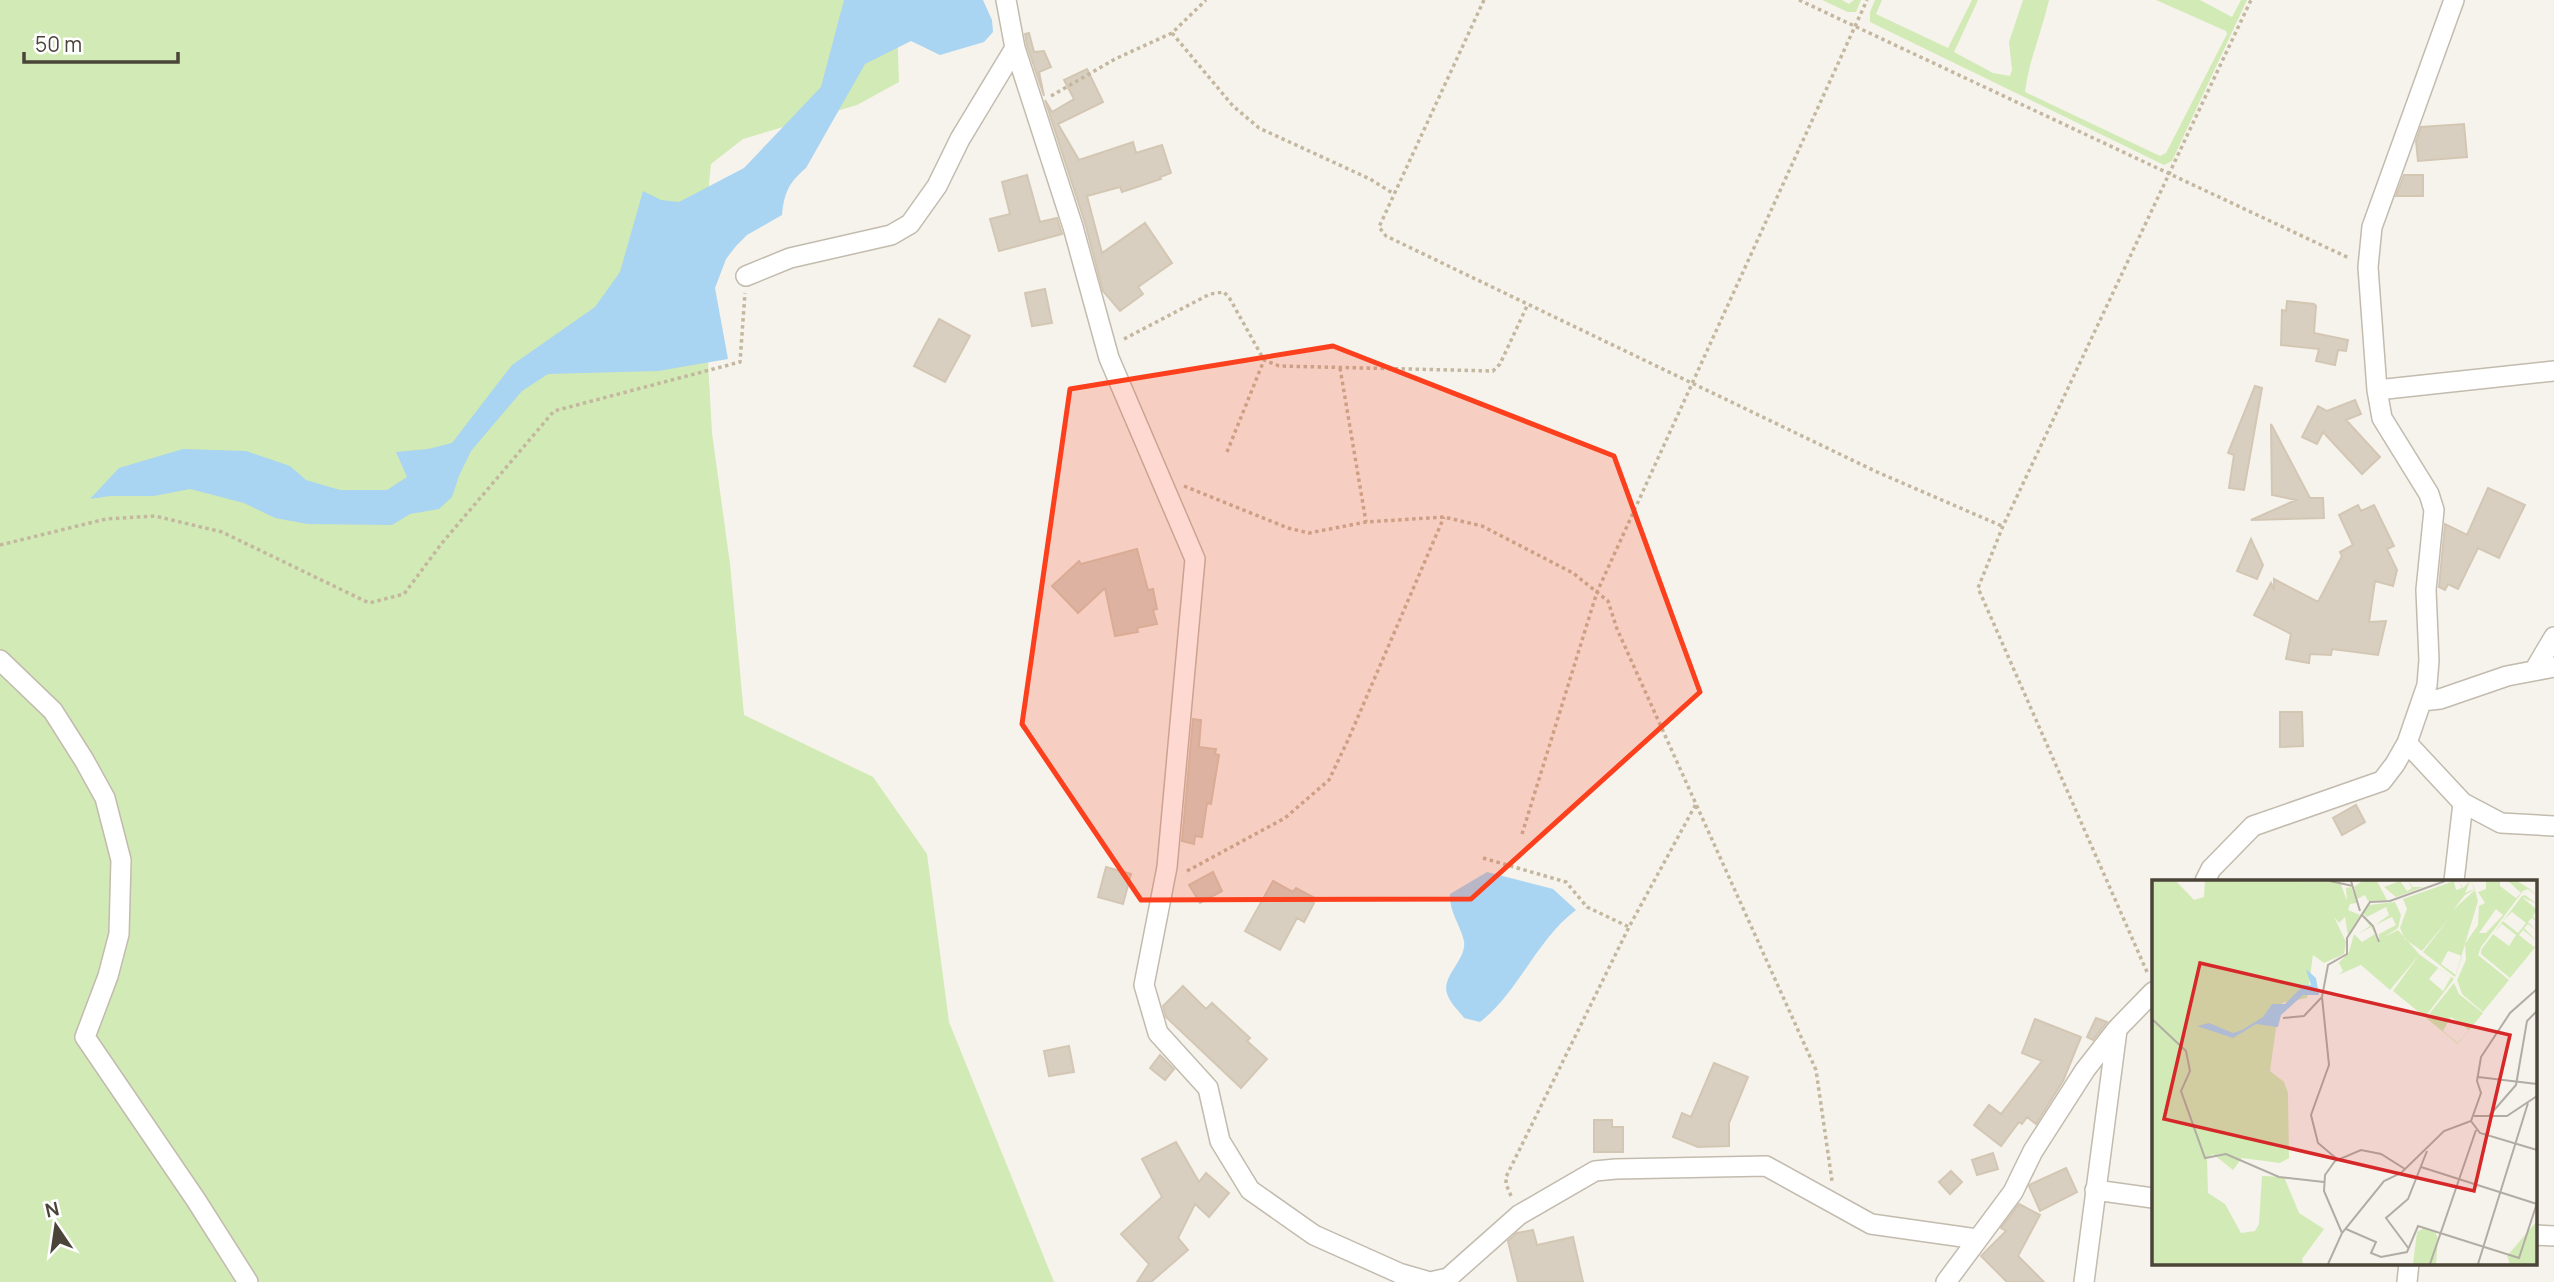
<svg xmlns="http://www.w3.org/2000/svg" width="2554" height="1282" font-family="Manrope,sans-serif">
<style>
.green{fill:#d2eab5}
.water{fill:#a9d4f2}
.building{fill:#d8cfc1;stroke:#d3c7b4;stroke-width:2}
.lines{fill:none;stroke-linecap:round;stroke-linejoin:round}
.minor-casing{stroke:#c2bbae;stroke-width:22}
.path{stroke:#c4b79f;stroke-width:3.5;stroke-dasharray:3.5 3.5;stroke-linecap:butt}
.minor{stroke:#fff;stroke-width:19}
.marked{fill:#fc3f1d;fill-opacity:0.2;stroke:#fc3f1d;stroke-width:5;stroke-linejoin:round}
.inset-road{fill:none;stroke:#b2ada4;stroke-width:2}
.view{fill:#d62828;fill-opacity:0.15;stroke:#d62828;stroke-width:3.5}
.inset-edge{fill:none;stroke:#4b4439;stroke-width:3.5}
</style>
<rect width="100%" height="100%" fill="#f6f3ec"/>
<path class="green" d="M0 0H896L899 82 857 105 743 139 711 164 702 255 712 433 730 564 744 715 873 777 927 854 949 1022 1054 1282H0Z
M1822 0H1842L1849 4 1854 0H1861L1856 12H1848Z
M1875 0H1882L1876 14 1948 48 1972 0H1978L1954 52 1993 73 2010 76 2012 70 2009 42 2023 0H2049C2042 31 2029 60 2025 92L2160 156 2166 153 2227 34 2226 31 2156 0H2200L2232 17 2241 0H2247L2172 161 2164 165 1870 22V12Z"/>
<path class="water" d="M844 0H983L992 20 993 32 984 42 940 55 911 41 865 64 806 168C789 182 784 193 782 215L747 235 736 246 726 259 715 288 728 359 658 371 548 374 522 391 471 451 459 476 452 497 439 509 410 514 392 525 308 524 275 518 244 503 190 489 154 496H110L90 499 119 468 183 449 246 451 290 466 306 480 340 490H387L407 477 396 452 428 449 452 443 512 365 595 307 620 272 643 191 661 200 679 202 744 168 821 87Z
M1487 872 1553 889 1576 910C1536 940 1519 992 1480 1022L1464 1018C1459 1011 1451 1004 1448 996 1439 977 1467 961 1464 941 1460 924 1449 912 1450 894Z"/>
<path class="building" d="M1029 33 1034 52 1044 51 1051 67 1039 72 1044 96 1027 45 1025 34Z
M1087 69 1103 102 1058 124 1079 160 1133 142 1136 153 1162 145 1171 173 1160 177 1161 179 1122 192 1120 187 1087 196 1102 253 1145 223 1172 263 1138 287 1143 294 1120 311 1103 291 1085 223 1045 100 1052 112 1074 99 1064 80Z
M2464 124 2467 157 2418 161 2416 141 2421 127Z
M1027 175 1040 222 1057 218 1062 234 999 251 990 219 1010 214 1002 182Z
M2404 175H2423V196H2396Z
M1045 289 1052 323 1032 326 1025 293Z
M2287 301 2314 304 2316 306 2314 333 2348 340 2346 351 2338 350 2335 365 2316 361 2319 349 2281 345 2282 310 2286 311Z
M939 319 970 336 945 382 914 366Z
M2255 386 2262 388 2244 490 2229 488 2234 455 2228 453Z
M2355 400 2361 414 2346 420 2380 457 2362 474 2323 432 2317 444 2302 437 2318 406 2327 411Z
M2271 424 2310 498H2323L2324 518 2251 520 2296 500 2272 495Z
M2488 488 2525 505 2499 558 2478 548 2458 589 2448 584 2445 590 2439 587 2445 524 2467 535Z
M2358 505 2361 511 2374 505 2394 546 2387 549 2397 570 2393 586 2375 581 2369 622 2386 621 2378 655 2332 649 2331 655 2310 654 2309 663 2286 659 2291 634 2254 615 2271 583 2274 590V579L2318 602 2342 556 2340 552 2353 545 2339 515Z
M2251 539 2263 565 2257 579 2237 571Z
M1137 549 1148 590 1153 589 1157 609 1153 610 1157 624 1137 628 1138 632 1115 636 1105 588 1078 613 1052 586 1079 561 1081 564Z
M2280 712H2302L2303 746 2280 747Z
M1193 719 1201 720 1199 747 1216 749 1215 754 1219 755 1211 804 1207 803 1202 837 1195 836 1194 844 1182 841Z
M2356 805 2365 822 2342 835 2333 818Z
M1106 867 1131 874 1123 904 1098 897Z
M1213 872 1222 891 1200 903 1189 885Z
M1273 881 1293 892 1296 888 1313 897 1311 902 1314 903 1304 922 1297 918 1280 950 1245 931Z
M1183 986 1206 1009 1212 1003 1250 1038 1247 1041 1267 1059 1241 1088 1166 1017 1163 1006Z
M2096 1018 2107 1022 2093 1040 2087 1037Z
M2035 1019 2081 1037 2063 1081 2036 1124 2027 1117 2022 1124 2019 1122 2001 1146 1974 1125 1989 1105 2001 1114 2042 1061 2022 1053Z
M1069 1046 1074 1072 1049 1076 1044 1051Z
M1160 1055 1174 1069 1165 1080 1150 1068Z
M1714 1063 1748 1077 1729 1123V1146L1698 1147 1673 1137 1682 1113 1691 1117Z
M1594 1120H1612V1127H1623V1152H1594Z
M1176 1142 1199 1182 1206 1173 1229 1193 1209 1217 1195 1204 1178 1238 1188 1250 1151 1282H1137L1149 1264 1121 1234 1162 1197 1142 1159Z
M1993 1153 1998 1169 1977 1175 1972 1160Z
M2066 1168 2077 1192 2040 1211 2029 1186 2031 1184Z
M1951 1171 1962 1182 1950 1194 1939 1182Z
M2019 1204 2040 1215 2018 1256 2044 1282H2007L1981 1256 2006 1231 2001 1228Z
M1533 1230 1537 1245 1573 1237 1583 1282H1518L1508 1241 1517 1233Z"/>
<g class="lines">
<defs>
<path id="minor" d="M1006 0 1015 48 1073 227 1109 358 1195 559 1167 867 1144 985 1158 1033 1208 1088 1220 1141 1250 1190 1314 1235 1399 1273 1430 1282 1448 1278 1519 1215 1595 1171 1616 1169 1766 1166 1871 1224 1977 1239
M746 276 790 258 891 235 910 224 937 186 960 139 1015 48
M2377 390 2554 371
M0 660 53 711 84 760 105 798 121 860 119 934 108 976 85 1037 196 1200 248 1282
M2535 669 2554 637
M2422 701 2440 699 2507 676 2554 667
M2407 743 2463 803 2501 823 2554 826
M2205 881 2211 869 2253 826 2382 781 2395 764 2407 743 2427 685 2429 660 2426 590 2434 510 2429 494 2382 418 2377 390 2368 267 2372 227 2454 0
M2454 881 2463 803
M2095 1190 2153 1198
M2535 1235 2554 1236
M1946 1282 2013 1192 2033 1151 2085 1070 2117 1029 2153 992
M2084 1282 2117 1030
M2407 1282 2409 1263"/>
</defs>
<use href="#minor" class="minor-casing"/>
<path class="path" d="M1484 0 1379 227 1386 236 1877 472 2002 526
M1799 0 2349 258
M1172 33 1233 106 1259 128 1370 179 1394 194
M1051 96 1115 59 1172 33 1206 0
M1124 339 1210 294 1224 292 1230 299 1264 360 1279 366 1493 371 1500 364 1527 306
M1340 368 1366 522
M1227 452 1264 360
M1184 486 1288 528 1309 533 1366 522 1444 517 1482 526 1573 573 1608 601 1617 629 1816 1070 1832 1181
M0 545 106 519 155 516 222 532 369 603 404 594 442 543 554 411 740 362 745 293
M1522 834 1597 592 1867 0
M1483 858 1566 882 1587 907 1629 927
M1187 871 1285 818 1329 780 1348 740 1444 517
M2147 972 1978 588 2003 526 2251 0
M1511 1196 1506 1184V1177L1629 927 1696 804"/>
<use href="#minor" class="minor"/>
</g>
<path class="marked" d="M1333 346 1614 456 1700 692 1471 899 1141 900 1022 724 1070 389Z"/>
<g transform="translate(2152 880)">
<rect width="385" height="385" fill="#f6f3ec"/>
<path d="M0 1H24L42 20 52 17 53 1 188 2 195 21 194 8 199 7 205 23 198 24 196 30 208 35 196 56 193 37 187 43 182 37 194 62 192 74 172 83 161 75 155 118 130 123 126 134 118 191 132 202 136 213 137 278 128 283 90 278 81 290 61 274 55 278 56 313 73 324 89 353 103 351 107 344 110 296 132 297 147 333 172 349 150 379 151 384H0ZM210 1H225L235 20 216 21 213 15 205 19 202 7ZM248 1 255 11 260 8 256 1 261 7H271L244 17 232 7ZM302 1H306L302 2 304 10 310 8 307 1 311 8 318 1 313 13 322 9 319 1 323 9 313 15 301 30 323 10 326 21 303 97 271 72 299 36 270 71 253 59 248 48 255 29 251 19ZM296 71 310 76 304 95 289 84ZM334 1H348V6L364 18 369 13 356 1H365L378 9 385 16 376 9 371 11 329 67 326 75 357 100 331 132 310 114 305 100 314 80 313 64 326 45 327 26 333 23 326 12 334 9ZM344 29 351 35 334 53H327ZM373 15 385 24 370 17 385 30 381 36 385 42 380 38 376 42 385 51 376 44 372 48 385 61 371 50 367 55 382 67 385 65 358 98 329 74V70L370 16ZM360 32 374 43 366 53 351 41ZM350 44 364 55 357 66 341 54ZM243 22 249 35 246 48 232 57 246 50 268 75 302 99 273 137 241 111 267 75 238 110 209 85 186 95 191 91 187 83 179 91 197 72 202 54 210 62 223 54 219 47 206 54 218 46 211 37 219 44 227 63V54L244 45 240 37 223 45 237 35 234 27 215 37 211 33 217 25ZM286 88 299 97 291 111 277 99ZM302 103 307 114 331 133 306 164 274 138ZM299 137 317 150 306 163 291 151ZM385 341V384H358L355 376ZM272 348 283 351 286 359 284 384H261L265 352Z" fill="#d2eab5" fill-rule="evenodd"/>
<path d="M154 89 164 98 167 115H151L129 135 126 147 104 144 81 158 45 146 57 143 81 153 90 150 111 137 120 124H133L152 105H159Z" fill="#a9d4f2"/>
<path class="inset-road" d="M178 1 201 6M199 1 208 31M209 34 221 46 227 62M131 138 152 136 170 117M0 139 34 171 38 191 29 211 53 278 74 274 127 297 172 302M326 197 385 204M322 236H355L385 216M337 236 364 205 375 141 385 131M319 241 328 253 385 270M185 279 166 263 159 235 177 185 170 117 176 85 195 74V58L218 22 238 21 293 1M269 287 385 324M194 349 224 362 219 373 229 377 255 372 266 346 367 378 385 323M190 353 172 311 173 295 183 281 209 270 229 274 253 289M257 369 234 338 256 319 275 271M176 384 190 353 232 301 249 293 292 251 319 241 329 213 325 201 329 177 358 133 385 109M278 384 324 250M326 384 376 223"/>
<path class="view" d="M48 83 358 155 322 311 12 239Z"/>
<rect width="385" height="385" class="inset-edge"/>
</g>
<g transform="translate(56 1226) rotate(347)" stroke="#ffffff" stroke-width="5" paint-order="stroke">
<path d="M0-5L12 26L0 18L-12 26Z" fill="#4b4439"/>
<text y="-10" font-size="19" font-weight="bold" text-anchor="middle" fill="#4b4439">N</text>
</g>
<path d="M24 52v10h154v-10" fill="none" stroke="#4b4439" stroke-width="3.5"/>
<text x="35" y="52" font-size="21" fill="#4b4439" stroke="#ffffff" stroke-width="5" paint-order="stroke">50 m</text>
</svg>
